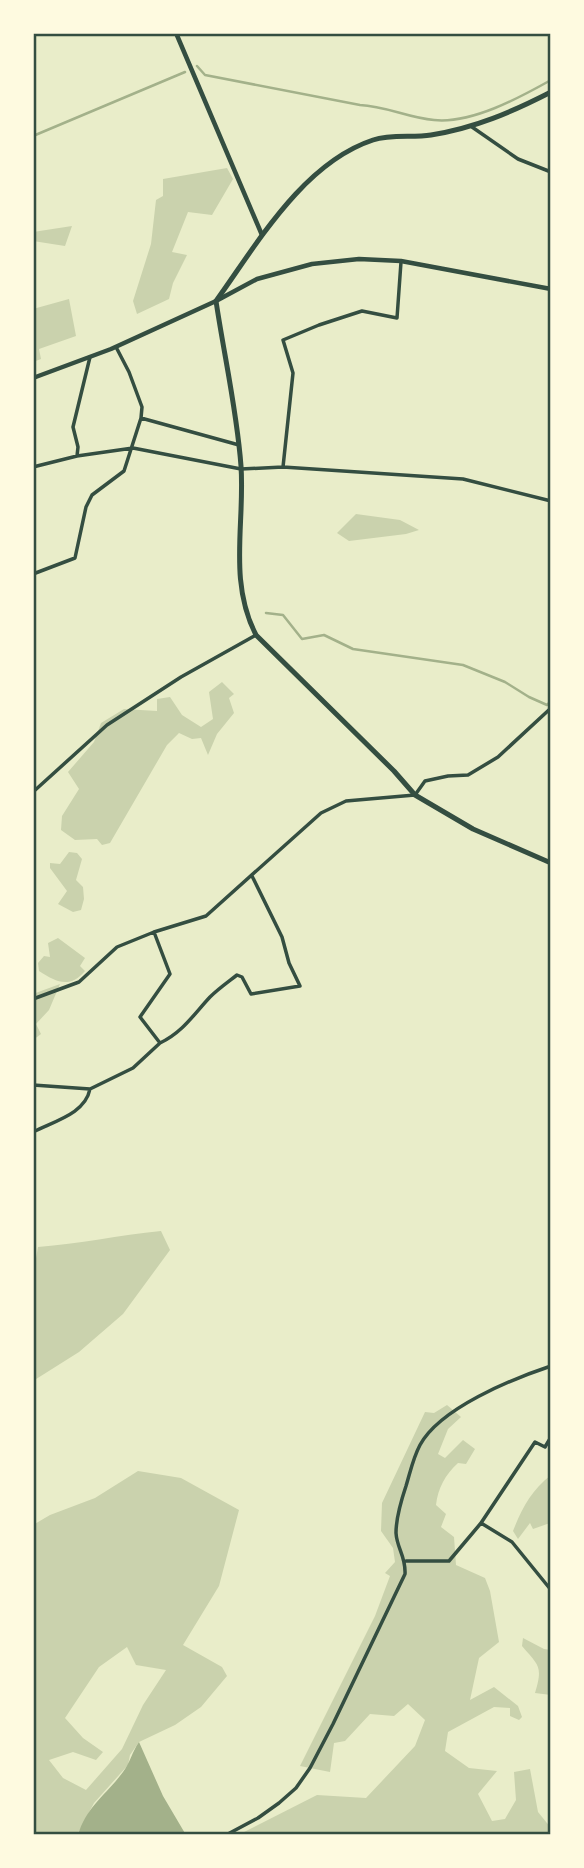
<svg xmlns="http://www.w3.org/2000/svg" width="584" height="1868" font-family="Poppins,sans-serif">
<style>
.green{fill:#cad2ad;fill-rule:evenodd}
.water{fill:#a3b18a}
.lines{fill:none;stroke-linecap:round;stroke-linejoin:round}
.stream{stroke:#a3b18a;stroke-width:2.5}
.minor{stroke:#344e41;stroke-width:3.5}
.tertiary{stroke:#344e41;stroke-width:4.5}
.secondary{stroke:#344e41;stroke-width:5}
.neatline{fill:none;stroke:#344e41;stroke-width:2.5}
</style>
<rect width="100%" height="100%" fill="#e9edc9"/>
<path class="green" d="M227 168 233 179 212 215 188 212 172 252 187 255 173 283 169 299 137 314 133 301 151 244 156 200 163 196V179Z
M72 226 65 246 33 241V232Z
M69 299 76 336 39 349 41 359 33 362V309Z
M356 514 400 520 419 530 406 534 349 541 337 533Z
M222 682 234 694 229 698 234 713 217 734 208 755 201 738 192 739 179 733 167 745 110 843 102 845 97 839 75 840 61 830 62 816 79 789 68 772 94 742 101 723 124 709 157 711V699L170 697 182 715 201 727 213 719 209 692Z
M69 852 77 853 82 859 76 880 83 887 84 899 81 910 73 912 58 904 67 891 50 868V863L60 864Z
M58 938 85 958 80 966 85 971C70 989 56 982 39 971L38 963 44 956 50 957 48 943Z
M60 984 49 1010 36 1024 41 1034 33 1040V994Z
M161 1231 170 1250 123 1314 79 1352 33 1381V1275L38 1247C79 1244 119 1235 161 1231Z
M447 1405 461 1417 448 1429 438 1454 445 1458 463 1440 475 1449 466 1464 458 1463C445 1475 438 1488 436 1505L446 1514 441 1527 454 1537 456 1565 485 1578 490 1591 499 1642 479 1658 470 1700 494 1687 518 1706 522 1717 519 1720 510 1716V1708L494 1707 448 1732 445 1751 469 1768 497 1771 478 1794 492 1821 505 1819 516 1800 514 1772 530 1769 538 1812 551 1828V1835H238L317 1795 366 1798 415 1746 425 1720 408 1704 394 1716 370 1714 345 1741 334 1743 330 1772 300 1766 375 1616 390 1576 385 1573 395 1562 393 1548 381 1531 382 1503 425 1412 434 1413Z
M138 1471 181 1478 239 1510 219 1586 183 1645 222 1667 227 1676 201 1707 175 1725 139 1742 130 1755 128 1765 94 1803 78 1833 79 1835H33V1525L50 1515 95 1498ZM127 1647 136 1665 166 1670 143 1705 122 1749 86 1790 63 1778 49 1760 73 1752 96 1760 103 1752 83 1738 65 1718 99 1667Z
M551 1475 550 1523 533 1529 530 1523 518 1539 513 1531C522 1508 531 1491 551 1475Z
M523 1638 544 1649 551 1650V1695L535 1693C543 1666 539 1666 522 1646Z"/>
<path class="water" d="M139 1742 163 1796 186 1835H78C86 1807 107 1794 123 1772 130 1763 132 1752 139 1742Z"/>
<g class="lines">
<path class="stream" d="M197 66 205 75 360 105C386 106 408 118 434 120 471 124 519 98 551 80
M33 136 185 72
M266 613 283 615 302 639 324 635 353 649 463 665 505 682 529 697 547 705 551 701"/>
<path class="minor" d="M472 127 518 159 551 172
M141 418 239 445
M77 456 78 447 73 427 90 357
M33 467 77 456 133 448 241 469 283 467 463 479 551 501
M283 467 293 373 283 340 319 325 362 311 397 318 401 262
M33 574 75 558 86 507 92 495 124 471 141 418 142 407 129 372 116 347
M33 792 107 725 181 677 256 635
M33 999 79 982 117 947 154 932 206 916 321 813 346 801 415 795 425 781 448 776 468 775 498 757 551 708
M160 1043C183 1032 194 1014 210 997 218 989 228 982 237 975L242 977 251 994 300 986 289 963 282 937 252 876
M33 1085 90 1089 133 1068 160 1043 140 1017 170 974 154 932
M33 1132C54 1121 85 1114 90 1089
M551 1437 545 1447 535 1442 481 1523 512 1542 551 1590
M406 1561H449L481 1523
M226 1835 258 1818 279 1803 296 1788 310 1768 333 1724 405 1574C406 1556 397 1549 396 1533 396 1517 401 1501 406 1486 410 1473 413 1458 420 1445 440 1408 512 1379 551 1366"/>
<path class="tertiary" d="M176 33 262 235
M33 378 111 349 216 301 257 279 312 264 359 259 401 261 551 289"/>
<path class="secondary" d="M551 92C512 112 475 128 431 135 413 138 391 134 373 140 303 163 257 244 216 301 224 355 237 411 241 466 245 523 228 581 256 635L394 771 415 795 473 829 551 863"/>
</g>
<rect width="584" height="1868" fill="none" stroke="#fefae0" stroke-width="70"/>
<rect x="35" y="35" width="514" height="1798" class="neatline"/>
</svg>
